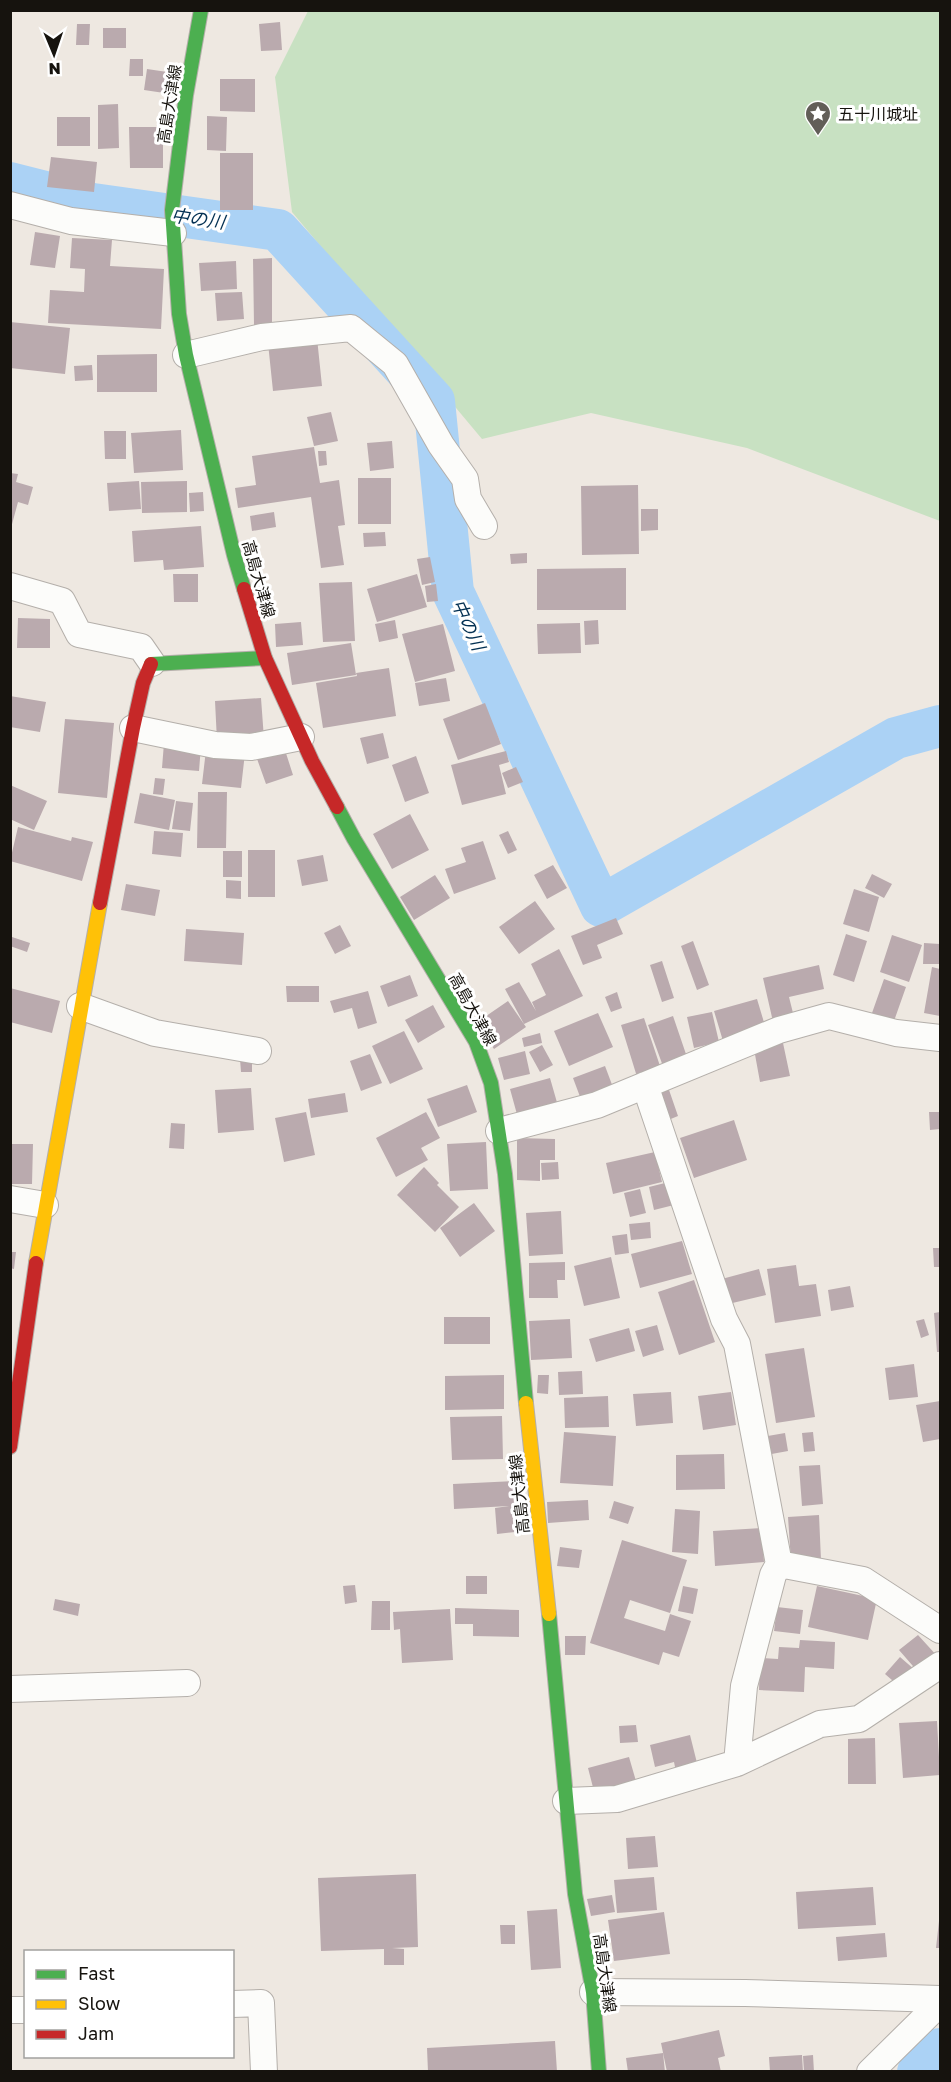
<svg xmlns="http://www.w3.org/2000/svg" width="951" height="2082" font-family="'Golos Text','Noto Sans JP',sans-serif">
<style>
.green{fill:#c8e1c2}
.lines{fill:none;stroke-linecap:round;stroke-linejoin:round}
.river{stroke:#abd2f5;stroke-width:42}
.building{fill:#baaaae}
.street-casing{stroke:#b4afaa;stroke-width:28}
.fast-casing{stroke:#b4afaa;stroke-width:16}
.slow-casing{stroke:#b4afaa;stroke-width:16}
.jam-casing{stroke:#b4afaa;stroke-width:16}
.street{stroke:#fcfcfa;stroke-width:26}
.fast{stroke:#4caf50;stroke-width:14}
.slow{stroke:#ffc107;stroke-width:14}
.jam{stroke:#c62828;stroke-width:14}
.labels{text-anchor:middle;stroke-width:6;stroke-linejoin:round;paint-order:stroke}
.street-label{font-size:16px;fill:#16130e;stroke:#fff}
.poi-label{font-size:16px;fill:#16130e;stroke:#fff;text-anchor:start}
.water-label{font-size:18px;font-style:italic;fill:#043153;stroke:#fff}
</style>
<rect width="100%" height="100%" fill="#eee8e1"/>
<path class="green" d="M308 11H940V521L747 448 591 413 482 439 292 212 275 77Z"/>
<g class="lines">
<path class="river" d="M10 183 93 204 278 230 434 401 453 592 601 906 896 738 940 726
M918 2072 940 2049"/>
</g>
<path class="building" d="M280 22 282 50 261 51 259 24Z
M77 24H90L89 45H76Z
M103 28H126V48H103Z
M130 59H143V76H129Z
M147 69 174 73 171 94 144 90Z
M220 79H255V112L220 111Z
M118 104 119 148 98 149V105Z
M207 116 227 117 226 151 207 150Z
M57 117H90V146H57Z
M129 127H163V168H130Z
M220 153H253V210H220Z
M51 157 97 162 94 192 47 187Z
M35 232 60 236 55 268 30 265Z
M72 238 112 240 110 266 164 269 161 329 48 323 50 290 84 292 85 269 70 268Z
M272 258V325H254L253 259Z
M236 261 237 289 201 291 199 263Z
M242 292 244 319 217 321 215 293Z
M10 322 70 328 65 374 10 368Z
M317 338 322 386 273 391 268 343Z
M157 354V392H97V355Z
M92 365 93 380 75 381 74 366Z
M331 412 338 441 314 446 307 417Z
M181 430 183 470 134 473 131 433Z
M104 431H126V459H105Z
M392 441 394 468 370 471 367 443Z
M314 447 320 483 339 480 345 525 338 526 344 565 321 568 311 497 238 508 235 488 256 485 252 456Z
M318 451H326L327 465 319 466Z
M10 473 18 474 16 482 33 487 28 505 18 502 11 528Z
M358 478H391V524H358Z
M139 481 141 509 109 511 107 483Z
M187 481V512L142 513 141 482Z
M638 485 639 554 582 555 581 486Z
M203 492 204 511 190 512 189 493Z
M641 509H658V530L641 531Z
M274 512 276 527 252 531 250 516Z
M201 526 204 567 164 570 163 560 134 562 132 531Z
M385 532 386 546 364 547 363 533Z
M527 553V563L511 564 510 554Z
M430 557 435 582 422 585 417 559Z
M626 568V610H537V569Z
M173 574H198V602H174Z
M417 574 427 607 377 622 367 589Z
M352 582 355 641 323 642 319 583Z
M436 584 438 601 427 602 425 586Z
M18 618 50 619V648H17Z
M395 620 398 638 379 642 375 624Z
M598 620 599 644 585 645 584 621Z
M301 622 303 645 276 647 275 624Z
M580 623 581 653 538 654 537 624Z
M443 624 455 671 415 682 402 634Z
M351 643 356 675 292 685 287 653Z
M389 668 396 716 323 728 316 683 357 676 356 673Z
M446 678 450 701 419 706 415 683Z
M10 696 46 702 40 732 10 727Z
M261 698 264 739 217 741 215 701Z
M485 703 501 744 458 760 443 719Z
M65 719 114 723 107 798 58 793Z
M383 733 389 758 367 764 360 738Z
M164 743 201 746 199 771 162 768Z
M284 747 293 775 266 784 256 756Z
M206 750 245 753 241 788 202 784Z
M506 751 509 762 499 765 506 794 462 805 451 765Z
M416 756 429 793 405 802 392 765Z
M516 767 523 782 508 788 502 773Z
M155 778 165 779 163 795 153 794Z
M10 785 47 801 34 830 10 819Z
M198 792H227L226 848H197Z
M140 793 175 800 169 830 134 823Z
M176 801 193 803 190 831 172 829Z
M410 814 429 850 392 869 373 834Z
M18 827 71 841 72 837 93 842 82 881 10 861Z
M154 831 183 833 181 857 152 854Z
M508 831 517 850 508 854 499 835Z
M483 841 496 879 454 894 445 869 466 862 461 848Z
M248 850H275V897H248Z
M223 851H242V877H223Z
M323 855 328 881 302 886 297 860Z
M553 865 567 888 547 899 534 875Z
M872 874 892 884 884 898 865 888Z
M435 875 450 898 414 920 400 897Z
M226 880 241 881V899L226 898Z
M126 884 160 890 155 916 121 910Z
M854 889 879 897 869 932 843 924Z
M535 901 555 929 519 954 499 927Z
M616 918 623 934 597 945 602 958 583 965 571 936Z
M340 925 351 946 335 954 324 933Z
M186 929 244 933 242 965 184 961Z
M846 934 867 941 854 982 833 975Z
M892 935 922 945 909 982 880 972Z
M12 937 30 943 27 952 10 946Z
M693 941 709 985 697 990 681 946Z
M924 943 940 944V964H923Z
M559 949 583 996 524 1024 505 989 519 982 536 1011 532 1002 546 995 531 964Z
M662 961 674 998 662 1002 650 965Z
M819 965 824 989 789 997 795 1021 774 1026 763 978Z
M932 967 940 969V1016L924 1013Z
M410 975 418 996 388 1007 380 986Z
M884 979 906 987 894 1021 872 1013Z
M286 986H319V1002H287Z
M10 988 60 1001 52 1033 10 1022Z
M368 991 377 1023 358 1029 352 1008 334 1013 330 1001Z
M617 992 622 1008 611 1012 605 997Z
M757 999 766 1029 723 1041 714 1011Z
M508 1001 526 1027 494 1049 476 1023Z
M433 1005 445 1027 418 1043 405 1020Z
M712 1012 719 1042 694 1048 687 1017Z
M598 1013 613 1047 569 1066 554 1031Z
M673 1016 688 1060 664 1069 648 1025Z
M644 1018 662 1072 638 1080 621 1025Z
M404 1031 423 1069 390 1084 372 1046Z
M540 1033 542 1043 524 1047 522 1038Z
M783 1043 790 1076 760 1082 754 1049Z
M542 1045 553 1065 540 1072 529 1052Z
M525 1051 530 1074 504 1080 498 1058Z
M370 1054 382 1083 361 1091 350 1061Z
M252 1058V1072H241L240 1059Z
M605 1066 614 1090 582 1102 573 1078Z
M550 1078 558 1106 518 1118 510 1089Z
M467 1085 477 1112 438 1127 427 1099Z
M668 1087 678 1116 661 1123 650 1093Z
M251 1088 254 1130 218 1133 215 1090Z
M345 1093 348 1112 311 1118 308 1099Z
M306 1112 315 1155 284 1162 275 1118Z
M426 1112 440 1138 421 1148 428 1160 396 1177 376 1138Z
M929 1112H940V1129L930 1130Z
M734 1120 747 1160 694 1178 680 1138Z
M171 1123 185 1124 184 1149 169 1148Z
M517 1138 555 1139V1160H540V1181L517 1180Z
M486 1142 488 1189 450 1191 447 1144Z
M10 1144H33L32 1184H10Z
M655 1152 662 1182 613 1194 606 1163Z
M558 1162 559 1179 542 1180 541 1163Z
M424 1167 439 1183 437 1185 459 1207 435 1232 397 1195Z
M669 1182 674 1205 654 1210 649 1187Z
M640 1189 646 1213 630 1217 624 1193Z
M474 1203 495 1231 460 1257 440 1228Z
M561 1211 563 1254 529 1256 526 1213Z
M650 1222 651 1238 631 1240 629 1224Z
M627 1234 629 1253 615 1255 612 1236Z
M682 1241 692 1274 640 1288 631 1254Z
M933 1248H940V1267H934Z
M10 1252H16L14 1269 10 1268Z
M611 1257 620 1298 584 1306 574 1266Z
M565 1262V1280H557L558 1298H529V1263Z
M796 1265 799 1286 816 1284 821 1316 775 1323 767 1269Z
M759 1269 766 1295 724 1305 718 1280Z
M694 1280 715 1342 679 1355 658 1292Z
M850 1286 854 1307 831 1311 828 1290Z
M940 1312V1352H937L934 1313Z
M444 1317H490V1344H444Z
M570 1319 572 1358 531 1360 529 1321Z
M924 1319 929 1335 921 1338 916 1321Z
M657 1325 664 1350 643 1357 635 1331Z
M629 1328 635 1351 596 1362 589 1339Z
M804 1348 815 1417 776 1423 765 1354Z
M914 1364 918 1397 889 1400 885 1368Z
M582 1371 583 1394 559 1395 558 1372Z
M504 1375V1409L445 1410V1376Z
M538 1375H549L548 1394 537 1393Z
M671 1392 673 1423 636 1426 633 1394Z
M731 1392 736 1425 703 1430 698 1396Z
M608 1396 609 1427 565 1428 564 1398Z
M940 1401V1439L923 1442 916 1405Z
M502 1416 503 1459 452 1460 450 1417Z
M564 1432 616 1436 613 1486 560 1483Z
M813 1432 815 1451 804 1452 802 1433Z
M785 1433 788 1451 760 1456 757 1438Z
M724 1454 725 1489 676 1490V1455Z
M820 1465 823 1504 802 1506 799 1466Z
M515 1481 517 1506H513L515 1532 497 1534 495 1508 509 1506 454 1509 453 1484Z
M588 1500 589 1520 548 1523 547 1502Z
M614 1501 634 1507 628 1524 609 1518Z
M675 1509 700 1511 698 1554 672 1552Z
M819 1515 821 1560 791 1561 788 1517Z
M762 1528 764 1562 715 1566 713 1531Z
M622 1540 687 1560 670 1613 630 1600 624 1618 665 1631 670 1614 691 1621 679 1657 663 1652 659 1665 590 1643Z
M560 1547 582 1550 579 1568 557 1566Z
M466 1576H487V1594H466Z
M355 1585 357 1602 345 1604 343 1586Z
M683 1586 698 1589 693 1614 678 1611Z
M817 1586 877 1599 868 1640 808 1627Z
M55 1599 80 1604 78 1616 53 1610Z
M372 1601H390V1630H371Z
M777 1607 803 1610 800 1634 774 1631Z
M455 1608 519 1610V1637L473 1636V1624H455Z
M450 1609 453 1660 402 1663 400 1629 394 1630 393 1612Z
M918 1635 938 1657 919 1673 899 1650Z
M565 1636H586L585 1655H565Z
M800 1640 835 1642 834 1669 805 1667 804 1692 759 1690 760 1658 778 1659 779 1647 799 1648Z
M900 1657 915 1670 900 1687 885 1674Z
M937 1721 940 1775 903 1778 899 1723Z
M636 1725 638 1742 620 1743 619 1726Z
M690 1735 698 1767 676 1772 674 1762 655 1767 650 1745Z
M875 1738 876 1784H848V1739Z
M629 1757 638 1788 596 1799 588 1768Z
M655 1836 658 1867 628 1869 626 1838Z
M416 1874 418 1947 392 1948 404 1949V1965H384V1949L321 1951 318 1878Z
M654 1877 657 1910 617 1913 614 1880Z
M873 1887 876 1925 798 1929 796 1892Z
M612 1895 615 1912 591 1916 587 1899Z
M557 1909 561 1968 531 1970 527 1911Z
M664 1912 670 1954 614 1961 608 1920Z
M939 1921H940V1948H936Z
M500 1925H515V1944H501Z
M885 1933 887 1957 838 1961 836 1937Z
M719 2030 725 2056 718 2058 721 2072H667L661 2043Z
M555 2041 557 2072H428L427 2048Z
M663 2053 665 2072H628L626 2058Z
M802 2055 803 2072H770L769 2057Z
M813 2055 814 2072H804L803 2056Z"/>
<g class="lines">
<defs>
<path id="street" d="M10 205 71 221 173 233
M186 355 262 337 351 328 395 364 441 445 465 479 468 499 484 526
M10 586 62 601 79 634 141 647 152 663
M133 728 215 745 251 747 301 737
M80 1006 155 1033 258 1051
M645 1085 724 1319 737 1344 779 1564 773 1575 744 1686 737 1763
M499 1131 597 1105 779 1030 829 1016 896 1033 940 1038
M10 1199 45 1205
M779 1564 863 1580 940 1630
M10 1689 187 1683
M566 1801 617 1799 737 1763 820 1724 859 1719 940 1665
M593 1992 745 1993 940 1999
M232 2004 261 2003 264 2072
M10 2010H26
M870 2072 940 2003"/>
<path id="fast" d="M201 10 186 95 172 210 179 314 186 355 234 555 244 589
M151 664 265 658
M337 807 354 839 476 1042 491 1083 505 1174 526 1403
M549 1614 575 1894 593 1992 599 2072"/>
<path id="slow" d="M36 1263 100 903
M526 1403 549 1614"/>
<path id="jam" d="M244 589 265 658 312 761 337 807
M100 903 133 728 143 683 151 664
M10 1447 36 1263"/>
</defs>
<use href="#street" class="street-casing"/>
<use href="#fast" class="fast-casing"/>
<use href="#slow" class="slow-casing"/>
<use href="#jam" class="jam-casing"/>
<use href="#street" class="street"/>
<use href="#fast" class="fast"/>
<use href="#slow" class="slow"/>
<use href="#jam" class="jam"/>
</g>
<defs>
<symbol id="sight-pin" viewBox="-11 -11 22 30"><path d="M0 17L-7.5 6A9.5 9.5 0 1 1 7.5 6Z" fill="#625e58" stroke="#fff"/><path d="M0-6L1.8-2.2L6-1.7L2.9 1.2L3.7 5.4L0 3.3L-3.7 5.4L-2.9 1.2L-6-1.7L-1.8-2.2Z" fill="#fff"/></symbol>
</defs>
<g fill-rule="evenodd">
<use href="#sight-pin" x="803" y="99" width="30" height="40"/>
</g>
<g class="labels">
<g class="street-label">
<text transform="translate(169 104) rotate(-81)" y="6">高島大津線</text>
<text transform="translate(259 579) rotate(74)" y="6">高島大津線</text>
<text transform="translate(473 1009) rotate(61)" y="6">高島大津線</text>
<text transform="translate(519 1494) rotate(-96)" y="6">高島大津線</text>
<text transform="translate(605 1973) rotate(82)" y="6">高島大津線</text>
</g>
<g class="poi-label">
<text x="838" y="120">五十川城址</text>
</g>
<g class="water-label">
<text transform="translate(198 219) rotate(8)" y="6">中の川</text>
<text transform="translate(468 625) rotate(65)" y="6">中の川</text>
</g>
</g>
<rect width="951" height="2082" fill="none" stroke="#16130e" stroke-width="24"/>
<rect x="24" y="1950" width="210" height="108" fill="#ffffff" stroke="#a2a19f" stroke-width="1.5"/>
<rect x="36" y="1970" width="30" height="9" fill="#4caf50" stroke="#a2a19f" stroke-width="1.5"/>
<text x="78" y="1980" font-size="18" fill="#16130e">Fast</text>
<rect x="36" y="2000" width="30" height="9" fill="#ffc107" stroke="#a2a19f" stroke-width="1.5"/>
<text x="78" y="2010" font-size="18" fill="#16130e">Slow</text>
<rect x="36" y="2030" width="30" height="9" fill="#c62828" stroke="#a2a19f" stroke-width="1.5"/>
<text x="78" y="2040" font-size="18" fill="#16130e">Jam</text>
<g transform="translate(54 54) rotate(178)" stroke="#ffffff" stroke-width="4.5" paint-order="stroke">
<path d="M0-4.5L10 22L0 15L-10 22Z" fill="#16130e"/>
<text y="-9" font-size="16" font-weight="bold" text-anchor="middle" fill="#16130e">N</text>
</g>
</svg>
